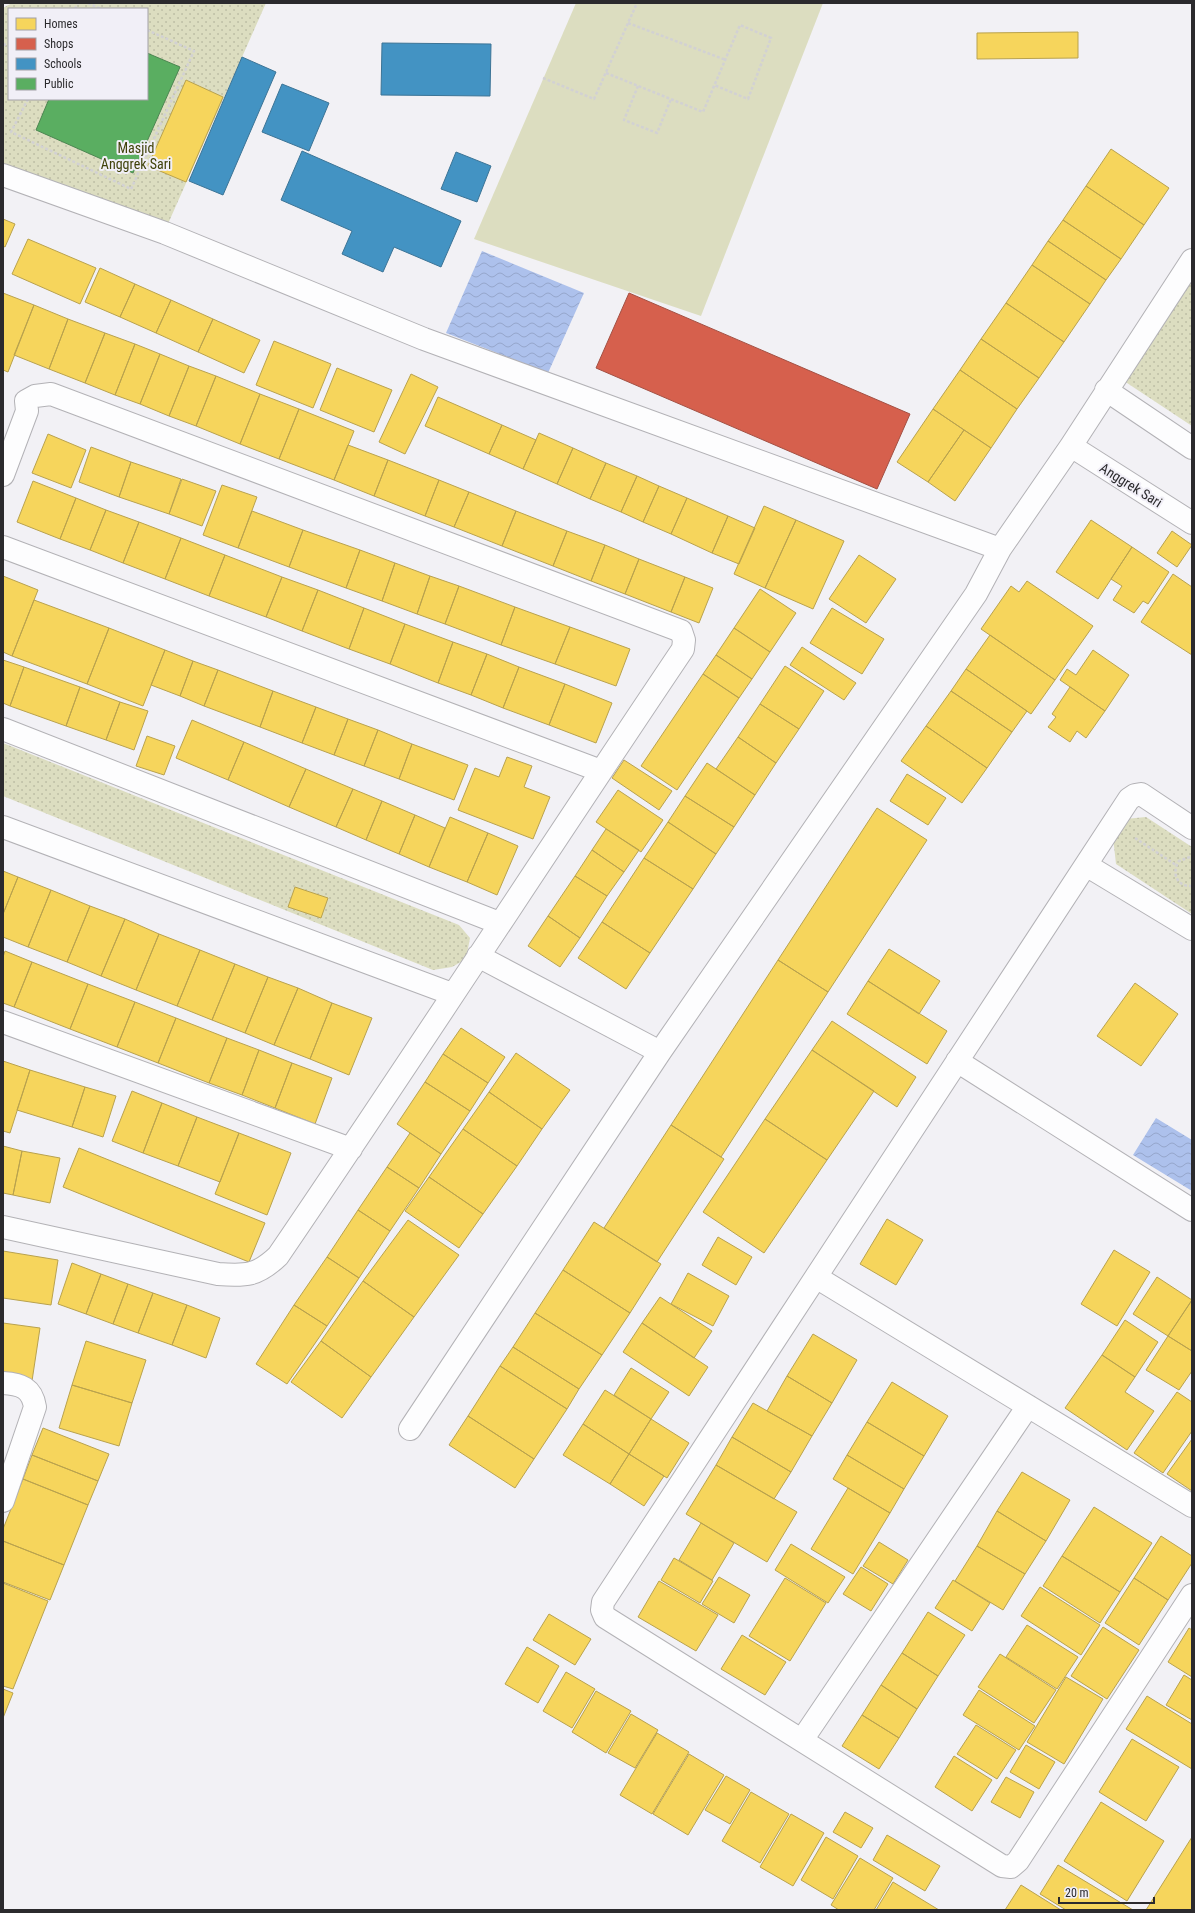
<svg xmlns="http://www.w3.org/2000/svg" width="1195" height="1913" font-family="'Roboto Condensed',sans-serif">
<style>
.grass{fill:url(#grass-dots);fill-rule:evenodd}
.garden{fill:#dcddc0}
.water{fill:url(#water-waves)}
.homes{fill:#f6d55c;stroke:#b9a24e}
.shops{fill:#d6604d;stroke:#a35043}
.schools{fill:#4393c3;stroke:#3c7496}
.public{fill:#5aae61;stroke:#4c8651}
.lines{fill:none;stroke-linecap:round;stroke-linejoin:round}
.minor-casing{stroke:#b3b2b6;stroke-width:24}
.path{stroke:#d2d1d3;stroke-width:2.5;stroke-dasharray:3 2;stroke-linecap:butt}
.minor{stroke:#fdfdfe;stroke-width:22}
.labels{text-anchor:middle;stroke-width:4;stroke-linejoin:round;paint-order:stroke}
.park-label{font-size:14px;fill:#40420a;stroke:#f1eff7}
.street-label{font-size:14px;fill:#2b2a2d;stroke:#f1eff7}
</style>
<defs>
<pattern id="grass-dots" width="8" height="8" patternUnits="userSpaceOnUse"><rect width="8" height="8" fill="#dcddc0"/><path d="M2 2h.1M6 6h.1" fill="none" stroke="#bdbea5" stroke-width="1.8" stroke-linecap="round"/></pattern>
<pattern id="water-waves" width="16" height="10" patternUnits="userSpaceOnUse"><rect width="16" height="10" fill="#adc1ec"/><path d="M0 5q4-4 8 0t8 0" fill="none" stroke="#95a6cb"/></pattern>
</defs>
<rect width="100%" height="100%" fill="#f2f1f5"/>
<path class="grass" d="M12 3H266L167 226 3 171V8ZM9 9H147V99H9Z
M1192 256V426L1121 379Z
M3 743 459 925 470 938 466 959 452 967 433 970 3 796Z
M1146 817 1192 847V914L1116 864 1113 837 1125 819Z"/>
<path class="garden" d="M576 3H823L701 316 474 239Z"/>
<path class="water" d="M482 251 584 293 548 373 446 333Z
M1156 1118 1192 1140V1191L1133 1155Z"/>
<path class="homes" d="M1078 32V58L977 59V33Z
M186 80 223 97 186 182 148 166Z
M1111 149 1169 188 1144 225 1086 186Z
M1086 186 1144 225 1121 259 1063 220Z
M3 219 15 224 5 247 3 246Z
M1063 220 1121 259 1106 280 1048 241Z
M28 239 96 268 80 304 12 274Z
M1048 241 1106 280 1090 304 1032 265Z
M1032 265 1090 304 1064 342 1006 303Z
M100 268 135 284 120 317 85 302Z
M135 284 171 300 156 333 120 317Z
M3 293 34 305 8 372 3 370Z
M171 300 213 319 198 352 156 333Z
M1006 303 1064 342 1039 378 981 339Z
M34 305 68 319 49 369 14 355Z
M68 319 105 333 85 383 49 369Z
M213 319 260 340 244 373 198 352Z
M105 333 135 344 115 395 85 383Z
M981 339 1039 378 1017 409 960 370Z
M274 341 331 364 313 408 256 385Z
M135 344 160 354 140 404 115 395Z
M160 354 189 366 169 416 140 404Z
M189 366 216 376 196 426 169 416Z
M337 368 392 390 374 432 320 410Z
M960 370 1017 409 991 448 933 409Z
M411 374 438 387 405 454 379 442Z
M216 376 260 394 240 444 196 426Z
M260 394 299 409 279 459 240 444Z
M438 397 502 425 489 454 425 426Z
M299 409 354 431 334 480 279 459Z
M933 409 964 430 928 482 897 462Z
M502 425 536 440 523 469 489 454Z
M964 430 991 448 955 501 928 482Z
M539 433 573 448 557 484 523 469Z
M48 434 86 450 71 488 32 473Z
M348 445 388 460 374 496 334 480Z
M91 447 131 462 119 497 79 482Z
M573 448 606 463 590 499 557 484Z
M388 460 439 480 425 516 374 496Z
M131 462 181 479 169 514 119 497Z
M606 463 637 476 621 512 590 499Z
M637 476 659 486 643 522 621 512Z
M182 479 216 491 202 526 169 514Z
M439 480 469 492 454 527 425 516Z
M33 481 76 498 60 539 17 522Z
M222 485 257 497 238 548 203 535Z
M659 486 687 498 671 534 643 522Z
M469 492 516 511 502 546 454 527Z
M76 498 106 510 90 550 60 539Z
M687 498 728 516 712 553 671 534Z
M764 506 796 520 765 588 734 574Z
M106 510 139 522 123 563 90 550Z
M252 511 303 530 289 567 238 548Z
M516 511 567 531 553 566 502 546Z
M728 516 755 528 739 564 712 553Z
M796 520 844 541 813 609 765 588Z
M1091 520 1132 547 1098 599 1056 572Z
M139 522 181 538 165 579 123 563Z
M303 530 360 550 346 588 289 567Z
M567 531 605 545 591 581 553 566Z
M1172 531 1192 545 1177 567 1157 553Z
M181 538 225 555 209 596 165 579Z
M605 545 639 559 625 594 591 581Z
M1132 547 1169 572 1148 604 1143 601 1134 613 1113 600 1122 586 1111 579Z
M360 550 395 563 382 601 346 588Z
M225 555 282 577 266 617 209 596Z
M859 555 896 579 866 623 829 599Z
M639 559 685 577 671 612 625 594Z
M395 563 430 576 417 614 382 601Z
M1173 574 1192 587V655L1141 622Z
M3 576 38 590 12 656 3 652Z
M430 576 459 586 445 624 417 614Z
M282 577 318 590 302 631 266 617Z
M685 577 713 588 699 623 671 612Z
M1027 581 1093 626 1055 680 981 629 1011 586 1019 592Z
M459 586 515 607 501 645 445 624Z
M760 589 796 613 770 652 734 628Z
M318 590 364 608 349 649 302 631Z
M34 600 109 628 87 684 12 656Z
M515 607 570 627 555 664 501 645Z
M364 608 405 624 390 664 349 649Z
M832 608 884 639 862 674 810 643Z
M405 624 453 642 438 683 390 664Z
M570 627 630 649 616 686 555 664Z
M109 628 165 650 143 706 87 684Z
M734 628 770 652 752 679 716 655Z
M990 635 1055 680 1031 714 966 669Z
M453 642 487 654 471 695 438 683Z
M802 647 856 683 844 700 790 665Z
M165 650 193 661 180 696 151 685Z
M1093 650 1129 675 1105 711 1060 680 1067 669 1076 675Z
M487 654 519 667 503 708 471 695Z
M716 655 752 679 739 698 703 674Z
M3 660 24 667 10 706 3 703Z
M193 661 218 670 204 706 180 696Z
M785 666 824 691 799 729 760 704Z
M24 667 80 687 66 726 10 706Z
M519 667 565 684 549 725 503 708Z
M966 669 1027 711 1012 732 951 691Z
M218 670 273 691 260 727 204 706Z
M703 674 739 698 677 790 641 766Z
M565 684 612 703 596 743 549 725Z
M80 687 120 702 106 740 66 726Z
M1070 687 1105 711 1086 738 1077 731 1070 742 1048 727 1056 717 1052 714Z
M273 691 316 707 302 743 260 727Z
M951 691 1012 732 987 768 926 726Z
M120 702 148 711 134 750 106 740Z
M760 704 799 729 776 763 738 737Z
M316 707 348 719 334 755 302 743Z
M348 719 378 730 364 766 334 755Z
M192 720 244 742 228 780 176 758Z
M926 726 987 768 962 803 901 761Z
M378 730 412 744 399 779 364 766Z
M147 736 175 746 164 775 136 766Z
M738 737 776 763 755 795 716 769Z
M244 742 306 769 289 807 228 780Z
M412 744 468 765 454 800 399 779Z
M507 757 532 766 524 787 550 797 533 839 458 810 475 768 499 777Z
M624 760 672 791 659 810 612 778Z
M707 763 755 795 734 827 685 796Z
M306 769 353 789 336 827 289 807Z
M907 774 946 798 928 825 890 801Z
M353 789 382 801 366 840 336 827Z
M618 790 663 820 641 852 596 822Z
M685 796 734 827 716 854 668 822Z
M382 801 415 815 399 854 366 840Z
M877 808 927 840 828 992 778 960Z
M415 815 445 828 429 867 399 854Z
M450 817 488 833 467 882 429 867Z
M668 822 716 854 693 889 644 858Z
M606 829 639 850 624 872 592 850Z
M488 833 518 846 497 895 467 882Z
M592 850 624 872 607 896 575 876Z
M644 858 693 889 650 953 602 922Z
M3 871 18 877 3 914Z
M575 876 607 896 580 938 548 916Z
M18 877 51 890 28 947 3 937V914Z
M295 887 328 898 321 918 288 907Z
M51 890 90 906 67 962 28 947Z
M90 906 125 919 101 976 67 962Z
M548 916 580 938 560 967 528 946Z
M125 919 159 934 136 990 101 976Z
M602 922 650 953 626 989 578 958Z
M159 934 200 950 177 1006 136 990Z
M889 949 940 981 919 1014 868 981Z
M200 950 235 964 212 1020 177 1006Z
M5 951 32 962 14 1007 3 1003V957Z
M778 960 828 992 721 1157 671 1125Z
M32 962 88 984 70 1029 14 1007Z
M235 964 268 977 245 1033 212 1020Z
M268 977 298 988 274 1045 245 1033Z
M868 981 947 1031 927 1064 847 1014Z
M1135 983 1178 1014 1141 1066 1097 1036Z
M88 984 135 1002 117 1047 70 1029Z
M298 988 332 1003 310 1059 274 1045Z
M135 1002 176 1018 158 1063 117 1047Z
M332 1003 372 1018 349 1075 310 1059Z
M176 1018 227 1038 209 1083 158 1063Z
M832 1021 916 1077 897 1107 812 1050Z
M461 1028 505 1057 488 1083 443 1054Z
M227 1038 259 1050 242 1095 209 1083Z
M259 1050 292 1063 275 1108 242 1095Z
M812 1050 874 1091 827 1160 765 1119Z
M516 1053 570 1090 542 1129 489 1092Z
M443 1054 488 1083 470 1111 425 1082Z
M3 1061 30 1070 10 1133 3 1131Z
M292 1063 332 1078 315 1124 275 1108Z
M30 1070 85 1087 72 1127 17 1110Z
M425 1082 470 1111 441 1154 397 1124Z
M85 1087 116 1096 103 1137 72 1127Z
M132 1091 162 1103 143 1153 112 1141Z
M489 1092 542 1129 517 1166 463 1129Z
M162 1103 197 1117 178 1166 143 1153Z
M197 1117 239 1133 220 1182 178 1166Z
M765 1119 827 1160 764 1253 703 1212Z
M671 1125 724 1159 657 1262 604 1228Z
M463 1129 517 1166 483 1214 429 1177Z
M239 1133 291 1153 267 1215 215 1194Z
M410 1133 441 1154 419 1188 387 1167Z
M3 1146 22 1151 13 1195 3 1193Z
M79 1148 265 1223 249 1262 63 1187Z
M22 1151 60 1158 50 1203 13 1195Z
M387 1167 419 1188 390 1231 358 1210Z
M429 1177 483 1214 459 1248 405 1211Z
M358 1210 390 1231 359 1278 327 1257Z
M887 1219 923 1240 896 1285 860 1264Z
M408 1220 459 1255 414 1317 363 1281Z
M594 1222 661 1264 630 1313 563 1270Z
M718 1237 752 1257 736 1285 702 1265Z
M1114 1250 1150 1272 1117 1326 1081 1304Z
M3 1251 58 1260 51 1305 3 1298Z
M327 1257 359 1278 327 1326 294 1305Z
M72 1263 101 1274 86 1314 58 1304Z
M563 1270 630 1313 602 1355 535 1313Z
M688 1273 729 1296 713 1326 671 1304Z
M101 1274 128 1284 113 1324 86 1314Z
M1157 1277 1192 1300 1168 1336 1133 1314Z
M363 1281 414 1317 371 1377 321 1341Z
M128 1284 153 1293 138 1333 113 1324Z
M153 1293 187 1305 172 1345 138 1333Z
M660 1297 712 1331 694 1358 642 1323Z
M1192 1300V1351L1168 1336Z
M187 1305 220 1318 206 1358 172 1345Z
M294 1305 327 1326 287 1384 256 1364Z
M535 1313 602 1355 579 1389 513 1347Z
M1125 1320 1158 1342 1135 1377 1102 1355Z
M3 1323 40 1328 32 1381 3 1377Z
M642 1323 708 1367 689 1396 623 1352Z
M813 1334 857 1360 832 1403 787 1376Z
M1168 1336 1192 1351V1371L1179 1390 1146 1370Z
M86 1341 146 1360 132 1403 72 1385Z
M321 1341 371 1377 342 1418 291 1382Z
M513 1347 579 1389 567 1409 500 1366Z
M1102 1355 1135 1377 1125 1392 1154 1411 1127 1450 1065 1408Z
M500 1366 567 1409 534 1459 468 1416Z
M631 1368 669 1392 651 1419 614 1395Z
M787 1376 832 1403 812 1436 767 1411Z
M892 1382 948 1416 924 1456 867 1422Z
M72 1385 132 1403 119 1446 59 1428Z
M605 1390 651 1419 629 1454 583 1424Z
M1177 1392 1192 1402V1431L1163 1473 1134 1453Z
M753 1403 812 1436 791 1472 732 1437Z
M468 1416 534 1459 515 1488 449 1445Z
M651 1419 689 1443 667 1478 629 1454Z
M867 1422 924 1456 904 1489 847 1455Z
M583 1424 629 1454 610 1484 563 1455Z
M43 1428 109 1454 98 1481 32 1455Z
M732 1437 791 1472 774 1499 716 1465Z
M1192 1439V1491L1167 1474Z
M629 1454 664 1476 644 1506 610 1484Z
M32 1455 98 1481 88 1505 23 1479Z
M847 1455 904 1489 890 1513 833 1479Z
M716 1465 797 1512 767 1562 686 1514Z
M1022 1472 1070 1500 1046 1541 997 1511Z
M23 1479 88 1505 64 1565 3 1541V1529Z
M848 1488 890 1513 853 1574 811 1549Z
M1094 1507 1152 1543 1120 1592 1062 1556Z
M997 1511 1046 1541 1025 1574 977 1546Z
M701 1523 734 1543 712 1580 679 1560Z
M1161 1536 1192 1556V1563L1168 1600 1134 1578Z
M3 1541 64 1565 50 1600 3 1582Z
M879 1542 908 1560 893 1584 863 1566Z
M791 1544 845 1577 828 1603 775 1570Z
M977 1546 1025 1574 1003 1610 955 1581Z
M1062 1556 1120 1592 1100 1623 1043 1586Z
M674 1558 713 1581 700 1603 661 1580Z
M861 1567 888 1584 871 1611 843 1594Z
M719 1577 750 1595 734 1623 702 1604Z
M785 1578 826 1603 790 1661 749 1636Z
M1134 1578 1168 1600 1139 1645 1105 1623Z
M953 1580 990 1603 972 1631 935 1608Z
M659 1581 718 1615 696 1651 638 1617Z
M3 1583 48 1601 13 1689 3 1686Z
M1040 1587 1100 1625 1081 1655 1021 1616Z
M928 1612 965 1635 938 1676 902 1653Z
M549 1614 591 1639 575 1665 533 1640Z
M1027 1625 1078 1657 1057 1689 1006 1657Z
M1103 1627 1139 1650 1107 1699 1071 1676Z
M1189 1628 1192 1630V1677L1168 1662Z
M742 1635 786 1662 765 1695 721 1669Z
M527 1647 559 1666 538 1703 505 1684Z
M902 1653 938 1676 917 1709 881 1685Z
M1000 1654 1056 1690 1034 1723 978 1687Z
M566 1672 595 1689 572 1728 543 1711Z
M1184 1675 1192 1680V1720L1166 1705Z
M1066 1677 1103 1699 1064 1764 1027 1742Z
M881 1685 917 1709 899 1738 862 1715Z
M3 1689 13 1693 3 1718Z
M979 1690 1035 1726 1019 1750 963 1715Z
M596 1691 631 1711 606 1753 572 1732Z
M1147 1696 1192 1724V1769L1126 1729Z
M631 1714 658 1730 635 1768 608 1753Z
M862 1715 899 1738 879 1769 842 1746Z
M976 1725 1016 1750 997 1779 957 1754Z
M657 1733 689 1752 652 1814 620 1795Z
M1132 1739 1179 1767 1146 1821 1099 1792Z
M1026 1745 1055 1762 1039 1789 1010 1772Z
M689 1754 724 1775 688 1835 653 1814Z
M954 1756 992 1780 972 1811 935 1787Z
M726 1776 750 1790 730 1824 705 1810Z
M1006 1777 1034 1792 1020 1818 991 1802Z
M751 1792 789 1814 760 1863 722 1841Z
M1101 1802 1164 1841 1127 1901 1064 1861Z
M845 1812 873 1828 861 1848 833 1832Z
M791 1814 824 1833 793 1886 760 1867Z
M887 1835 940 1866 925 1891 873 1860Z
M826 1837 858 1856 833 1899 801 1880Z
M1192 1837V1910H1146Z
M860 1858 893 1878 874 1910H839L831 1905Z
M1058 1865 1133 1910H1066L1040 1894Z
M893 1882 939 1910H876Z
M1021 1885 1061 1910H1005Z"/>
<path class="shops" d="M629 293 910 414 877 489 596 368Z"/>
<path class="schools" d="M382 43 491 44 490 96 381 95Z
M242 57 276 72 223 195 189 181Z
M282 84 329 103 309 151 262 132Z
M302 151 461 221 441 267 394 247 383 272 342 254 352 231 281 200Z
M456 152 491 166 477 202 441 189Z"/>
<path class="public" d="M147 53 180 67 133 173 36 130 49 99H147Z"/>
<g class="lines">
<defs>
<path id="minor" d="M3 175 165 233 424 339 1000 549
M1106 390 1192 448
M1071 446 1192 523
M3 475 27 411 26 401 35 396 51 394 681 631 684 640 683 649C547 851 415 1055 278 1256 257 1276 246 1276 218 1274L3 1227
M3 547 601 771
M3 729 499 923
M3 827 452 994
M1192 828 1141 794 1135 795 1129 799 603 1602 602 1610 605 1617 1002 1866 1011 1867 1018 1861 1192 1595
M1086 865 1192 929
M478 956 660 1052
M3 1022 351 1149
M957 1061 1192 1210
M816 1277 1192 1506
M3 1383C21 1384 32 1388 35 1407L3 1501
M410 1429 660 1052 976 594 1000 549 1071 446 1192 260
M802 1740 1028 1406"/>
</defs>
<use href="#minor" class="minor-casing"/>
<path class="path" d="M88 3 101 9
M75 9 78 3
M628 23 726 60
M3 44 9 46
M606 73 703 112 740 25 771 38 748 99 714 85
M543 78 594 99 637 3
M638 86 624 120 657 133 671 99
M28 99 11 132 131 189 194 51 147 30
M1135 838 1176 865
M1190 857 1179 861C1171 873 1177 887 1192 886"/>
<use href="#minor" class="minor"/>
</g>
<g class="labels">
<g class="park-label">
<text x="136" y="153">Masjid<tspan x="136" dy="16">Anggrek Sari</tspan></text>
</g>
<g class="street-label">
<text transform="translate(1131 485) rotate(32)" y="5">Anggrek Sari</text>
</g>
</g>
<rect width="1195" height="1913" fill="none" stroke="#2b2a2d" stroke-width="8"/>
<rect x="8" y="8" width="140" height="92" fill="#f1eff7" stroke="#a2a0a6"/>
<rect x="16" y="18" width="20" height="12" fill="#f6d55c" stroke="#a2a0a6"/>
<text x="44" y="28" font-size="12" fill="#2b2a2d">Homes</text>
<rect x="16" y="38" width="20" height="12" fill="#d6604d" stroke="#a2a0a6"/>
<text x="44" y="48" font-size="12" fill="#2b2a2d">Shops</text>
<rect x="16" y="58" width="20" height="12" fill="#4393c3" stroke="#a2a0a6"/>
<text x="44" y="68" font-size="12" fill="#2b2a2d">Schools</text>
<rect x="16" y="78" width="20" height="12" fill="#5aae61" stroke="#a2a0a6"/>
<text x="44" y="88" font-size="12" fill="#2b2a2d">Public</text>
<path d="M1059 1897v6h95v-6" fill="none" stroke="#2b2a2d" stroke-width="2"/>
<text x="1065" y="1897" font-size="12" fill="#2b2a2d" stroke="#f1eff7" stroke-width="3" paint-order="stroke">20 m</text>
</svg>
